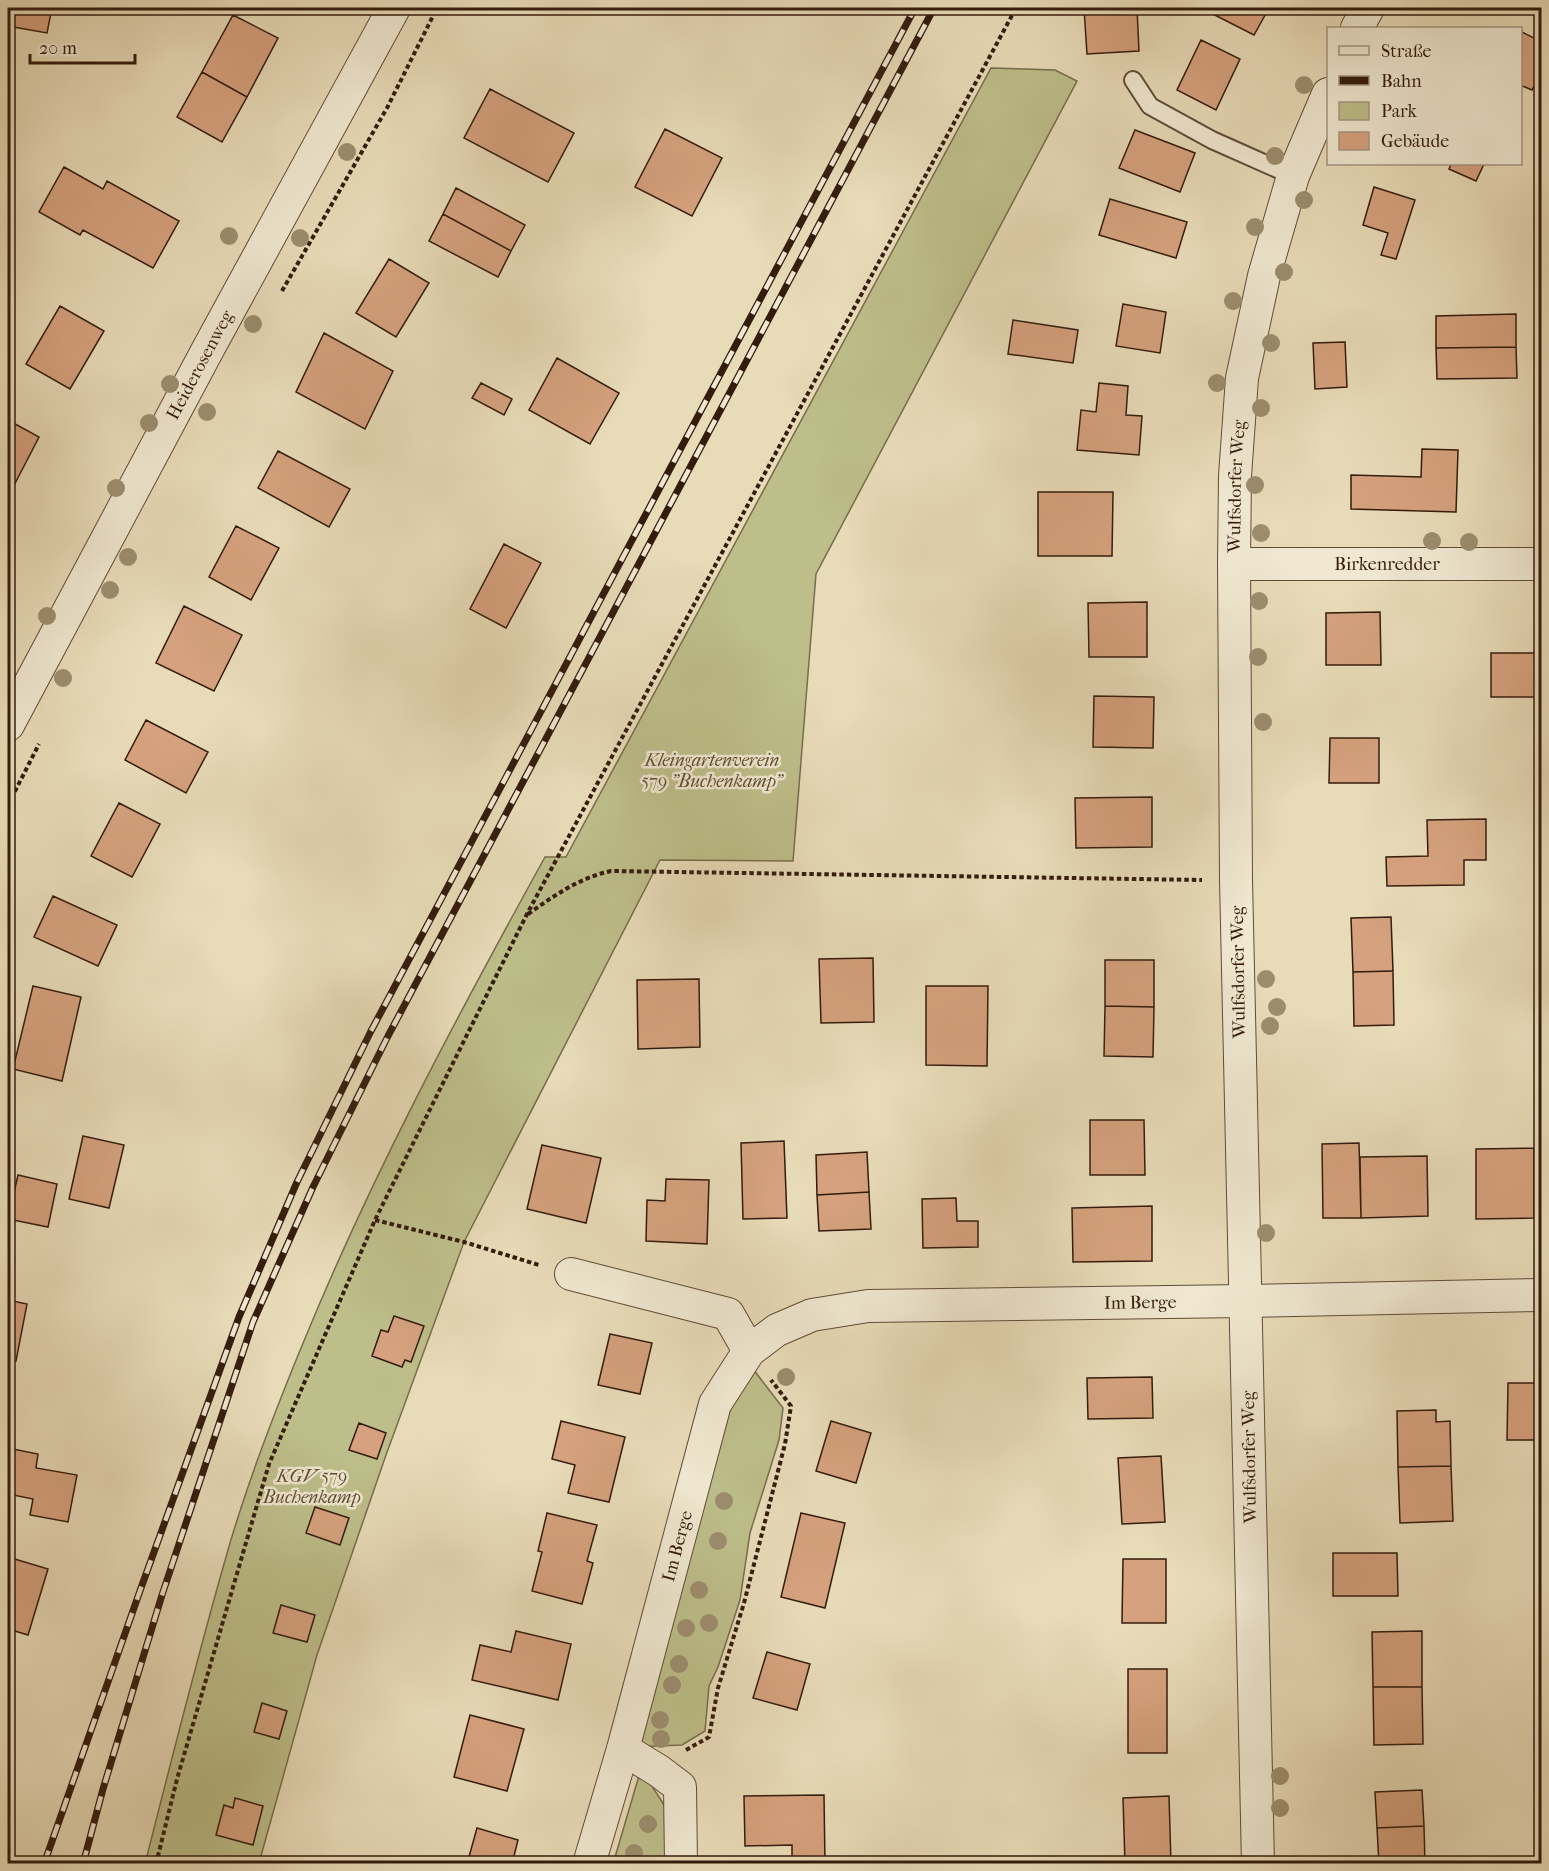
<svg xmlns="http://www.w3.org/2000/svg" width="1549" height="1871" font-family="'IM FELL French Canon',serif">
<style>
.green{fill:#bdbe8a;stroke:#786d4c;stroke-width:1.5}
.building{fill:#d5a17e;stroke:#341c0d;stroke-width:1.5}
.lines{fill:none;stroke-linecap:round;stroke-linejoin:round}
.lane-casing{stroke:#614c38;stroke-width:20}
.street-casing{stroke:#614c38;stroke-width:34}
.path{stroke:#341c0d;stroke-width:4;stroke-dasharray:4.5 3;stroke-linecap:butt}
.lane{stroke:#f0e8d1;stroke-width:16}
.street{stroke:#f0e8d1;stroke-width:32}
.rail-casing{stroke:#341c0d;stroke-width:7}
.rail{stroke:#f0e8d1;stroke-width:4.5;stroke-dasharray:14;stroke-linecap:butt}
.tree{fill:#9c8d6e}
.labels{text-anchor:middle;stroke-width:5;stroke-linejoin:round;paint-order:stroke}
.street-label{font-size:18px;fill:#341c0d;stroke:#f0e8d1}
.park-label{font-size:18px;font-style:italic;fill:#5d4d32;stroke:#f0e8d1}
</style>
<rect width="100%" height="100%" fill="#e8dbb8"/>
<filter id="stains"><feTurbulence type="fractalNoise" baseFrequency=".00333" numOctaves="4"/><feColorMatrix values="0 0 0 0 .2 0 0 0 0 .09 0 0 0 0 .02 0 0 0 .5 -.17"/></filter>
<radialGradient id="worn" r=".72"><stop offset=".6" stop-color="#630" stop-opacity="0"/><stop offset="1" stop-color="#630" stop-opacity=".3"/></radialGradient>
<path class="green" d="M991 68 1055 70 1077 81 816 574 793 861 660 860 464 1242 386 1455 317 1655 259 1863 145 1864C171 1761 197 1658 226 1557 247 1482 276 1408 306 1336 374 1171 459 1013 545 857H566Z
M753 1369 783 1408 779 1440 750 1533 740 1600 718 1667 709 1686 705 1731 682 1745 634 1747 724 1413Z
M641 1769 668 1811 669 1863 613 1864Z"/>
<path class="building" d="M8 8H52L47 33 8 26Z
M1084 8H1137L1139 51 1087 54Z
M1201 8H1269L1254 35Z
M233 15 278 38 247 97 202 72Z
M1520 31 1542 42V71L1532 90 1520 85Z
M1201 40 1240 59 1216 110 1177 90Z
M202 72 247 97 222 142 177 117Z
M490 89 574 133 548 182 464 138Z
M665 129 722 158 692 216 635 187Z
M1135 130 1195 153 1180 192 1119 168Z
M1451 164H1484L1476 181 1449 169Z
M64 167 103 189 107 181 179 221 153 268 83 230 80 235 39 212Z
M1374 187 1415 200 1396 259 1381 255 1388 233 1363 225Z
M456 188 525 225 511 251 443 214Z
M1110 199 1187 222 1176 258 1099 235Z
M443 214 511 251 498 277 429 241Z
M389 259 429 283 396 337 356 313Z
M1123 304 1166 312 1160 353 1116 346Z
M60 306 104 331 70 389 26 364Z
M1516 314V347L1436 348V316Z
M1013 320 1078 330 1073 363 1008 354Z
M324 333 393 371 365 429 296 392Z
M1345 342 1347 387 1315 389 1313 343Z
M1516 347 1517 378 1437 379 1436 348Z
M557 358 619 393 590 444 529 410Z
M481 383 512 399 504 415 472 398Z
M1099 383 1128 386 1126 415 1142 416 1139 455 1077 450 1081 410 1096 412Z
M8 420 39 437 9 495 8 494Z
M1422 449 1458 450 1456 512 1351 509V475L1421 477Z
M278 451 350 489 329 527 258 488Z
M1038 492H1113L1112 556H1038Z
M236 526 279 548 251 600 209 577Z
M504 544 541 563 506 628 470 609Z
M1147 602V657H1089L1088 603Z
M184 606 242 635 214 691 156 663Z
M1380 612 1381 665H1326V613Z
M1491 653H1535V697H1491Z
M1094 696 1154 697 1153 748 1093 747Z
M146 720 208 752 186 793 125 760Z
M1330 738H1379V783H1329Z
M1152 797V847L1076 848 1075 798Z
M119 803 160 824 132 877 91 856Z
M1486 819V860H1464V885L1387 886 1386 857 1428 856 1427 820Z
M53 896 117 925 98 966 34 937Z
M1391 917 1393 971 1353 972 1351 918Z
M873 958 874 1022 821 1023 819 959Z
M1105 960H1154V1007L1105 1006Z
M1393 971 1394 1025 1354 1026 1353 972Z
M699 979 700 1047 638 1049 637 980Z
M33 986 81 997 62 1081 13 1069Z
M926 986H988L987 1066 926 1065Z
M1105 1006 1154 1007 1153 1057 1104 1056Z
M1090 1120H1144L1145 1175H1090Z
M83 1136 124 1145 109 1208 69 1199Z
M784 1141 787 1218 743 1219 741 1143Z
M1359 1143 1361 1218H1323L1322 1144Z
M542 1145 601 1158 586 1223 527 1209Z
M1534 1148H1542V1218H1534Z
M1534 1148V1218L1476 1219V1149Z
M867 1152 869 1192 817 1195 816 1155Z
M1427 1156 1428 1216 1361 1218 1360 1157Z
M18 1175 57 1184 48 1227 8 1219Z
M666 1179 709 1180 707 1244 646 1241 647 1200 665 1201Z
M869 1192 871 1229 819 1231 817 1195Z
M956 1198 957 1221H978V1247L923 1248 922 1199Z
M1152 1206V1261L1073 1262 1072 1208Z
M8 1300 27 1304 16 1361 8 1360Z
M394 1316 424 1326 411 1362 405 1360 402 1367 372 1356 381 1330 388 1332Z
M610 1334 652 1343 640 1394 598 1385Z
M1152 1377 1153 1418 1088 1419 1087 1378Z
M1508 1383H1542V1440H1507Z
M1436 1410V1422L1450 1421 1451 1466 1398 1467 1397 1411Z
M561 1421 625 1437 609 1502 568 1493 575 1465 552 1459Z
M831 1421 871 1433 856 1483 816 1471Z
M359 1423 386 1433 377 1459 349 1450Z
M8 1448 38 1454 36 1468 77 1475 68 1522 30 1515 33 1499 8 1494Z
M1161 1456 1165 1522 1122 1524 1118 1458Z
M1451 1466 1453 1521 1400 1523 1398 1467Z
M315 1507 349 1518 340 1545 306 1533Z
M547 1513 597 1525 587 1561 593 1563 582 1604 532 1591 542 1552 538 1551Z
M801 1513 845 1523 825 1608 781 1597Z
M1333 1553H1397L1398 1596H1333Z
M8 1557 48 1569 28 1635 8 1629Z
M1123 1559H1166V1623H1122Z
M281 1605 315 1615 307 1642 273 1633Z
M516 1631 571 1644 558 1700 472 1680 480 1645 511 1652Z
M1422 1631V1687H1373L1372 1632Z
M767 1652 810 1664 797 1710 753 1698Z
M1128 1669H1167V1753H1128Z
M1373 1687H1422L1423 1744 1374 1745Z
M262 1703 287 1711 279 1739 254 1732Z
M470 1715 524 1729 507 1791 454 1777Z
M1422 1790 1424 1826 1377 1828 1375 1792Z
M824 1795 825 1864H792V1845L745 1846 744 1796Z
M1169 1796 1171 1864H1125L1123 1798Z
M235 1798 263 1806 253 1845 216 1835 224 1805 233 1808Z
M1424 1826 1425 1864H1379L1377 1828Z
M477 1828 518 1840 512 1864H467Z"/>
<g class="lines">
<defs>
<path id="lane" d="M1133 80 1150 106 1212 140 1293 176"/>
<g id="street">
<path d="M1357 28 1368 8"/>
<path id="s1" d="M1234 564H1542"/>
<path id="s2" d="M8 725 207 351 394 8"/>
<path d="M571 1274 728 1314 749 1351"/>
<path d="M623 1749 659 1771 680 1787 681 1864"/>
<path id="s3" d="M589 1864 623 1749 715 1404 749 1351 777 1330 812 1315 868 1306 1245 1301 1542 1295"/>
<path id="s4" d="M1258 1864 1236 880 1234 564 1235 476 1242 378 1264 276 1293 176 1328 94"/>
</g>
</defs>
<use href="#lane" class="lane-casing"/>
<use href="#street" class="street-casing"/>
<path class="path" d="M282 291 387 108 437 8
M8 805 39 744
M528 914C555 895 579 878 611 871L1202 880
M375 1220 464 1242 539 1265
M686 1750 709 1737 718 1688 744 1603 785 1444 791 1406 771 1380
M156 1864 177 1779 269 1464 375 1220 527 914 1016 8"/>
<use href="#lane" class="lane"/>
<use href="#street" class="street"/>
<defs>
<path id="rail" d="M44 1864 141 1588 239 1317 297 1182 371 1031 915 8
M83 1864 103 1789 162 1595 253 1322 313 1187 388 1036 934 8"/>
</defs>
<use href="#rail" class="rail-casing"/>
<use href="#rail" class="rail"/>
</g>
<g class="tree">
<circle cx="1304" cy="85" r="9"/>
<circle cx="347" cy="152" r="9"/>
<circle cx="1275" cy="156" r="9"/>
<circle cx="1304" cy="200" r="9"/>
<circle cx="1255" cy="227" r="9"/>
<circle cx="229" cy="236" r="9"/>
<circle cx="300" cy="238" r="9"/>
<circle cx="1284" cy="272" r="9"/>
<circle cx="1233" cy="301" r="9"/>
<circle cx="253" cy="324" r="9"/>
<circle cx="1271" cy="343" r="9"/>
<circle cx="1217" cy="383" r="9"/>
<circle cx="170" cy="384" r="9"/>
<circle cx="1261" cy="408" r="9"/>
<circle cx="207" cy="412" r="9"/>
<circle cx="149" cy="423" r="9"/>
<circle cx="1255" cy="485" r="9"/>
<circle cx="116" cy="488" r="9"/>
<circle cx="1261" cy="533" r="9"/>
<circle cx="1432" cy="541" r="9"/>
<circle cx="1469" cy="542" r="9"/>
<circle cx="128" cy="557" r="9"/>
<circle cx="110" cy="590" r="9"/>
<circle cx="1259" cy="601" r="9"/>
<circle cx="47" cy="616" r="9"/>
<circle cx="1258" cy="657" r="9"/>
<circle cx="63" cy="678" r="9"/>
<circle cx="1263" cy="722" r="9"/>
<circle cx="1266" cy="979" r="9"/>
<circle cx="1277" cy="1007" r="9"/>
<circle cx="1270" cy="1026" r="9"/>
<circle cx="1266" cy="1233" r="9"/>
<circle cx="786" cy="1377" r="9"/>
<circle cx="724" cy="1501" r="9"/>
<circle cx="718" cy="1541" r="9"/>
<circle cx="699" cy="1590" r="9"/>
<circle cx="709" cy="1623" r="9"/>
<circle cx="686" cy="1628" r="9"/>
<circle cx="679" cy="1664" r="9"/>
<circle cx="672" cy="1685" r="9"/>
<circle cx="660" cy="1720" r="9"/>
<circle cx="661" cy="1739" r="9"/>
<circle cx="1280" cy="1776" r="9"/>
<circle cx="1280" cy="1808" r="9"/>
<circle cx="648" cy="1824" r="9"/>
<circle cx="634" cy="1853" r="9"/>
</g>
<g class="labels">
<g class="street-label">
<text dy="6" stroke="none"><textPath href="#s2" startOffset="408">Heiderosenweg</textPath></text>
<text dy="6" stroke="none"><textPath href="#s4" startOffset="1378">Wulfsdorfer Weg</textPath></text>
<text dy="6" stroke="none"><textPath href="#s1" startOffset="153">Birkenredder</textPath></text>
<text transform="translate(1238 972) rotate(-91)" y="6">Wulfsdorfer Weg</text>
<text dy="6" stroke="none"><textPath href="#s3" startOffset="942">Im Berge</textPath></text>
<text transform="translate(1249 1457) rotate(-91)" y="6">Wulfsdorfer Weg</text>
<text dy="6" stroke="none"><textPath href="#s3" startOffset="330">Im Berge</textPath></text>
</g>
<g class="park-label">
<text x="712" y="766">Kleingartenverein<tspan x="712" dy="21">579 "Buchenkamp"</tspan></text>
<text x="312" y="1482">KGV 579<tspan x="312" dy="21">Buchenkamp</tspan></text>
</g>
</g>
<rect width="1549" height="1871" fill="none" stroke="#e8dbb8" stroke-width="30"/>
<rect x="9" y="9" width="1531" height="1853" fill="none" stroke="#341c0d" stroke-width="3"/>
<rect x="15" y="15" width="1519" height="1841" fill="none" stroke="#341c0d" stroke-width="1.5"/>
<rect x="1327" y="27" width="195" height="138" fill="#f0e8d1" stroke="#a59683" stroke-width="1.5"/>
<rect x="1339" y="46" width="30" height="9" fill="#f0e8d1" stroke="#a59683" stroke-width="1.5"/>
<text x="1381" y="57" font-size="18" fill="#341c0d">Straße</text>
<rect x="1339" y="76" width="30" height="9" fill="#341c0d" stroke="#a59683" stroke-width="1.5"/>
<text x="1381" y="87" font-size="18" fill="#341c0d">Bahn</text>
<rect x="1339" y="102" width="30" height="18" fill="#bdbe8a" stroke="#a59683" stroke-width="1.5"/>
<text x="1381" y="117" font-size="18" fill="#341c0d">Park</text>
<rect x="1339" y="132" width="30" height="18" fill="#d5a17e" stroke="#a59683" stroke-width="1.5"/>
<text x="1381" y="147" font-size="18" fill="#341c0d">Gebäude</text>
<path d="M30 54v9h105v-9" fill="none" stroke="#341c0d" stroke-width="3"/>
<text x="39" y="54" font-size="18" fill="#341c0d" stroke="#f0e8d1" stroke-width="4.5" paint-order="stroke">20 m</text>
<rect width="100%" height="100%" filter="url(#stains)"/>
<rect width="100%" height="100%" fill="url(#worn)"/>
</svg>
